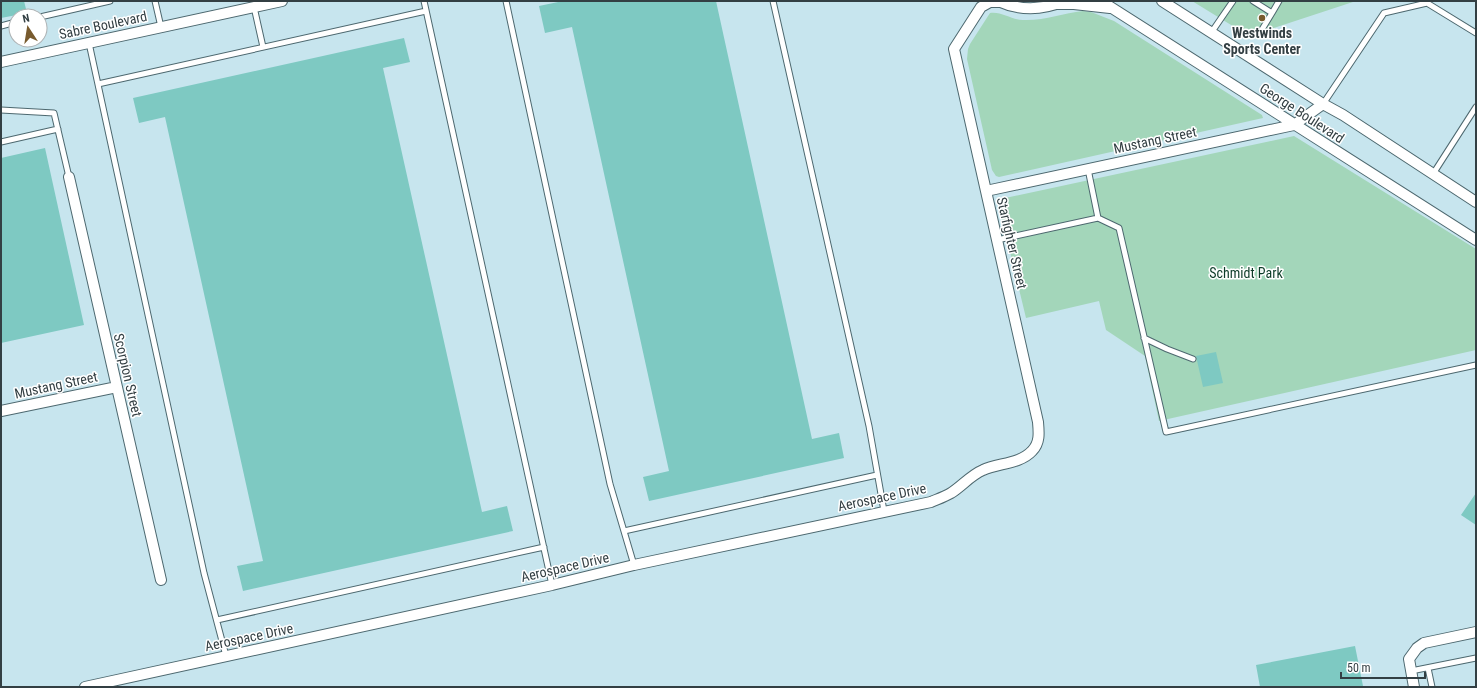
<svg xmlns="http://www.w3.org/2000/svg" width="1477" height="688" font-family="'Roboto Condensed',sans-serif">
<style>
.green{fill:#a3d6ba}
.building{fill:#7ec9c2}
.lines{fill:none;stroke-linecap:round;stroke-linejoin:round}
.service-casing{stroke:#4d686f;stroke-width:7}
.minor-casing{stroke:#4d686f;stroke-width:12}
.service{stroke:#fff;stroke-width:5}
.minor{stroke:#fff;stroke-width:10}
.poi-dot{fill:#785b2e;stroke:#fff;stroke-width:1.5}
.labels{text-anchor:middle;stroke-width:3;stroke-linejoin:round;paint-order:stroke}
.street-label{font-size:14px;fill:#333f43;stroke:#fff}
.poi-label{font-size:14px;font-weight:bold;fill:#333f43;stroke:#fff}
.park-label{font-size:14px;fill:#0c3c28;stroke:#fff}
</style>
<rect width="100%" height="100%" fill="#c7e5ee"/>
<path class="green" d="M1192 1H1356L1249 36Z
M1083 11 1091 12 1114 21 1262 115 1263 118 999 177 996 176 992 170 967 59 968 49 970 44 990 13C1001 11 1012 20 1023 20 1044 21 1063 13 1083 11Z
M1294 136 1476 249V350L1159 421 1145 356 1106 330 1099 301 1026 318 999 206 1000 202 1005 198Z"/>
<path class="building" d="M1 1H24L27 13 1 18Z
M563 1H716L812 439 839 433 844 458 649 501 643 477 669 471 572 27 545 33 539 6Z
M404 38 410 62 383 68 482 512 507 506 513 531 243 591 237 566 263 561 165 117 139 123 133 98Z
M45 148 84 325 1 343V158Z
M1216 352 1223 383 1203 387 1196 356Z
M1476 493V525L1461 515Z
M1355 646 1363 686 1356 687H1260L1256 665Z"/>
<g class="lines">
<defs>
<path id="service" d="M155 1 161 27
M424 1 552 585
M506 1 610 484 634 565
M773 1 869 426 884 511
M1253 1 1272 13 1261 31
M254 7 263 47
M1272 13 1279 1
M40 17 110 1
M1 26 16 22
M1211 33 1233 1
M89 43 204 573 226 656
M98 84 426 11
M1323 104 1384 13 1427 3 1476 33
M1 110 54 113 69 177
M1 142 58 129
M1088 169 1098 218
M1433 174 1476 107
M997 240 1098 218 1119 228 1166 432 1476 365
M1144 338 1167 349 1193 359
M624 531 877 475
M217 620 544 547
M1428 668 1432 687
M1411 671 1476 658"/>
<path id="minor" d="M998 1C1020 11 1043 10 1064 1
M1101 1 1476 240
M1162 1 1323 104 1343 115 1476 202
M1058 4H1074L1110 8
M1 62 282 1
M69 177 161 580
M986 191 1294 125 1323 104
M1 411 117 387
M85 687 552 585 634 565 931 502C938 499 944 497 951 493 962 486 971 475 983 470 998 463 1020 464 1032 451 1040 443 1039 433 1038 422L954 49 981 7 990 2H999
M1414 687 1409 659 1417 648 1424 643 1476 632"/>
</defs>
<use href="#service" class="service-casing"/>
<use href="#minor" class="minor-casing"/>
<use href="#service" class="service"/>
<use href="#minor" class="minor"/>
</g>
<circle class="poi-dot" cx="1262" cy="18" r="4"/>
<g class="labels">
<g class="street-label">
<text transform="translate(103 25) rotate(-12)" y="5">Sabre Boulevard</text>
<text transform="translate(1302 113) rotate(33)" y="5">George Boulevard</text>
<text transform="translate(1155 140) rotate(-12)" y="5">Mustang Street</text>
<text transform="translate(1012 243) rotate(77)" y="5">Starfighter Street</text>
<text transform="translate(128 375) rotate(77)" y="5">Scorpion Street</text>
<text transform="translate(56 385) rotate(-12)" y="5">Mustang Street</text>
<text transform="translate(882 497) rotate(-12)" y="5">Aerospace Drive</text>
<text transform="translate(565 567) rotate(-13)" y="5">Aerospace Drive</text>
<text transform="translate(249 637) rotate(-12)" y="5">Aerospace Drive</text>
</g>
<g class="poi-label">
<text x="1262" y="38">Westwinds<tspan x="1262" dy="16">Sports Center</tspan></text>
</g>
<g class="park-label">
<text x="1246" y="278">Schmidt Park</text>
</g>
</g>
<rect width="1477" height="688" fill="none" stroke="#333f43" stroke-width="4"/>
<g transform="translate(28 28) rotate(348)"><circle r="19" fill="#ffffff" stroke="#adb2b4"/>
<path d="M0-3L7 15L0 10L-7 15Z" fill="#785b2e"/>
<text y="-6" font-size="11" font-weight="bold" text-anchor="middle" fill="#333f43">N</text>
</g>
<path d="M1341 672v6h84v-6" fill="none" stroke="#333f43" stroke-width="2"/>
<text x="1347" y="672" font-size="12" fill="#333f43" stroke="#ffffff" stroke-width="3" paint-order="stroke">50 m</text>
</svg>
